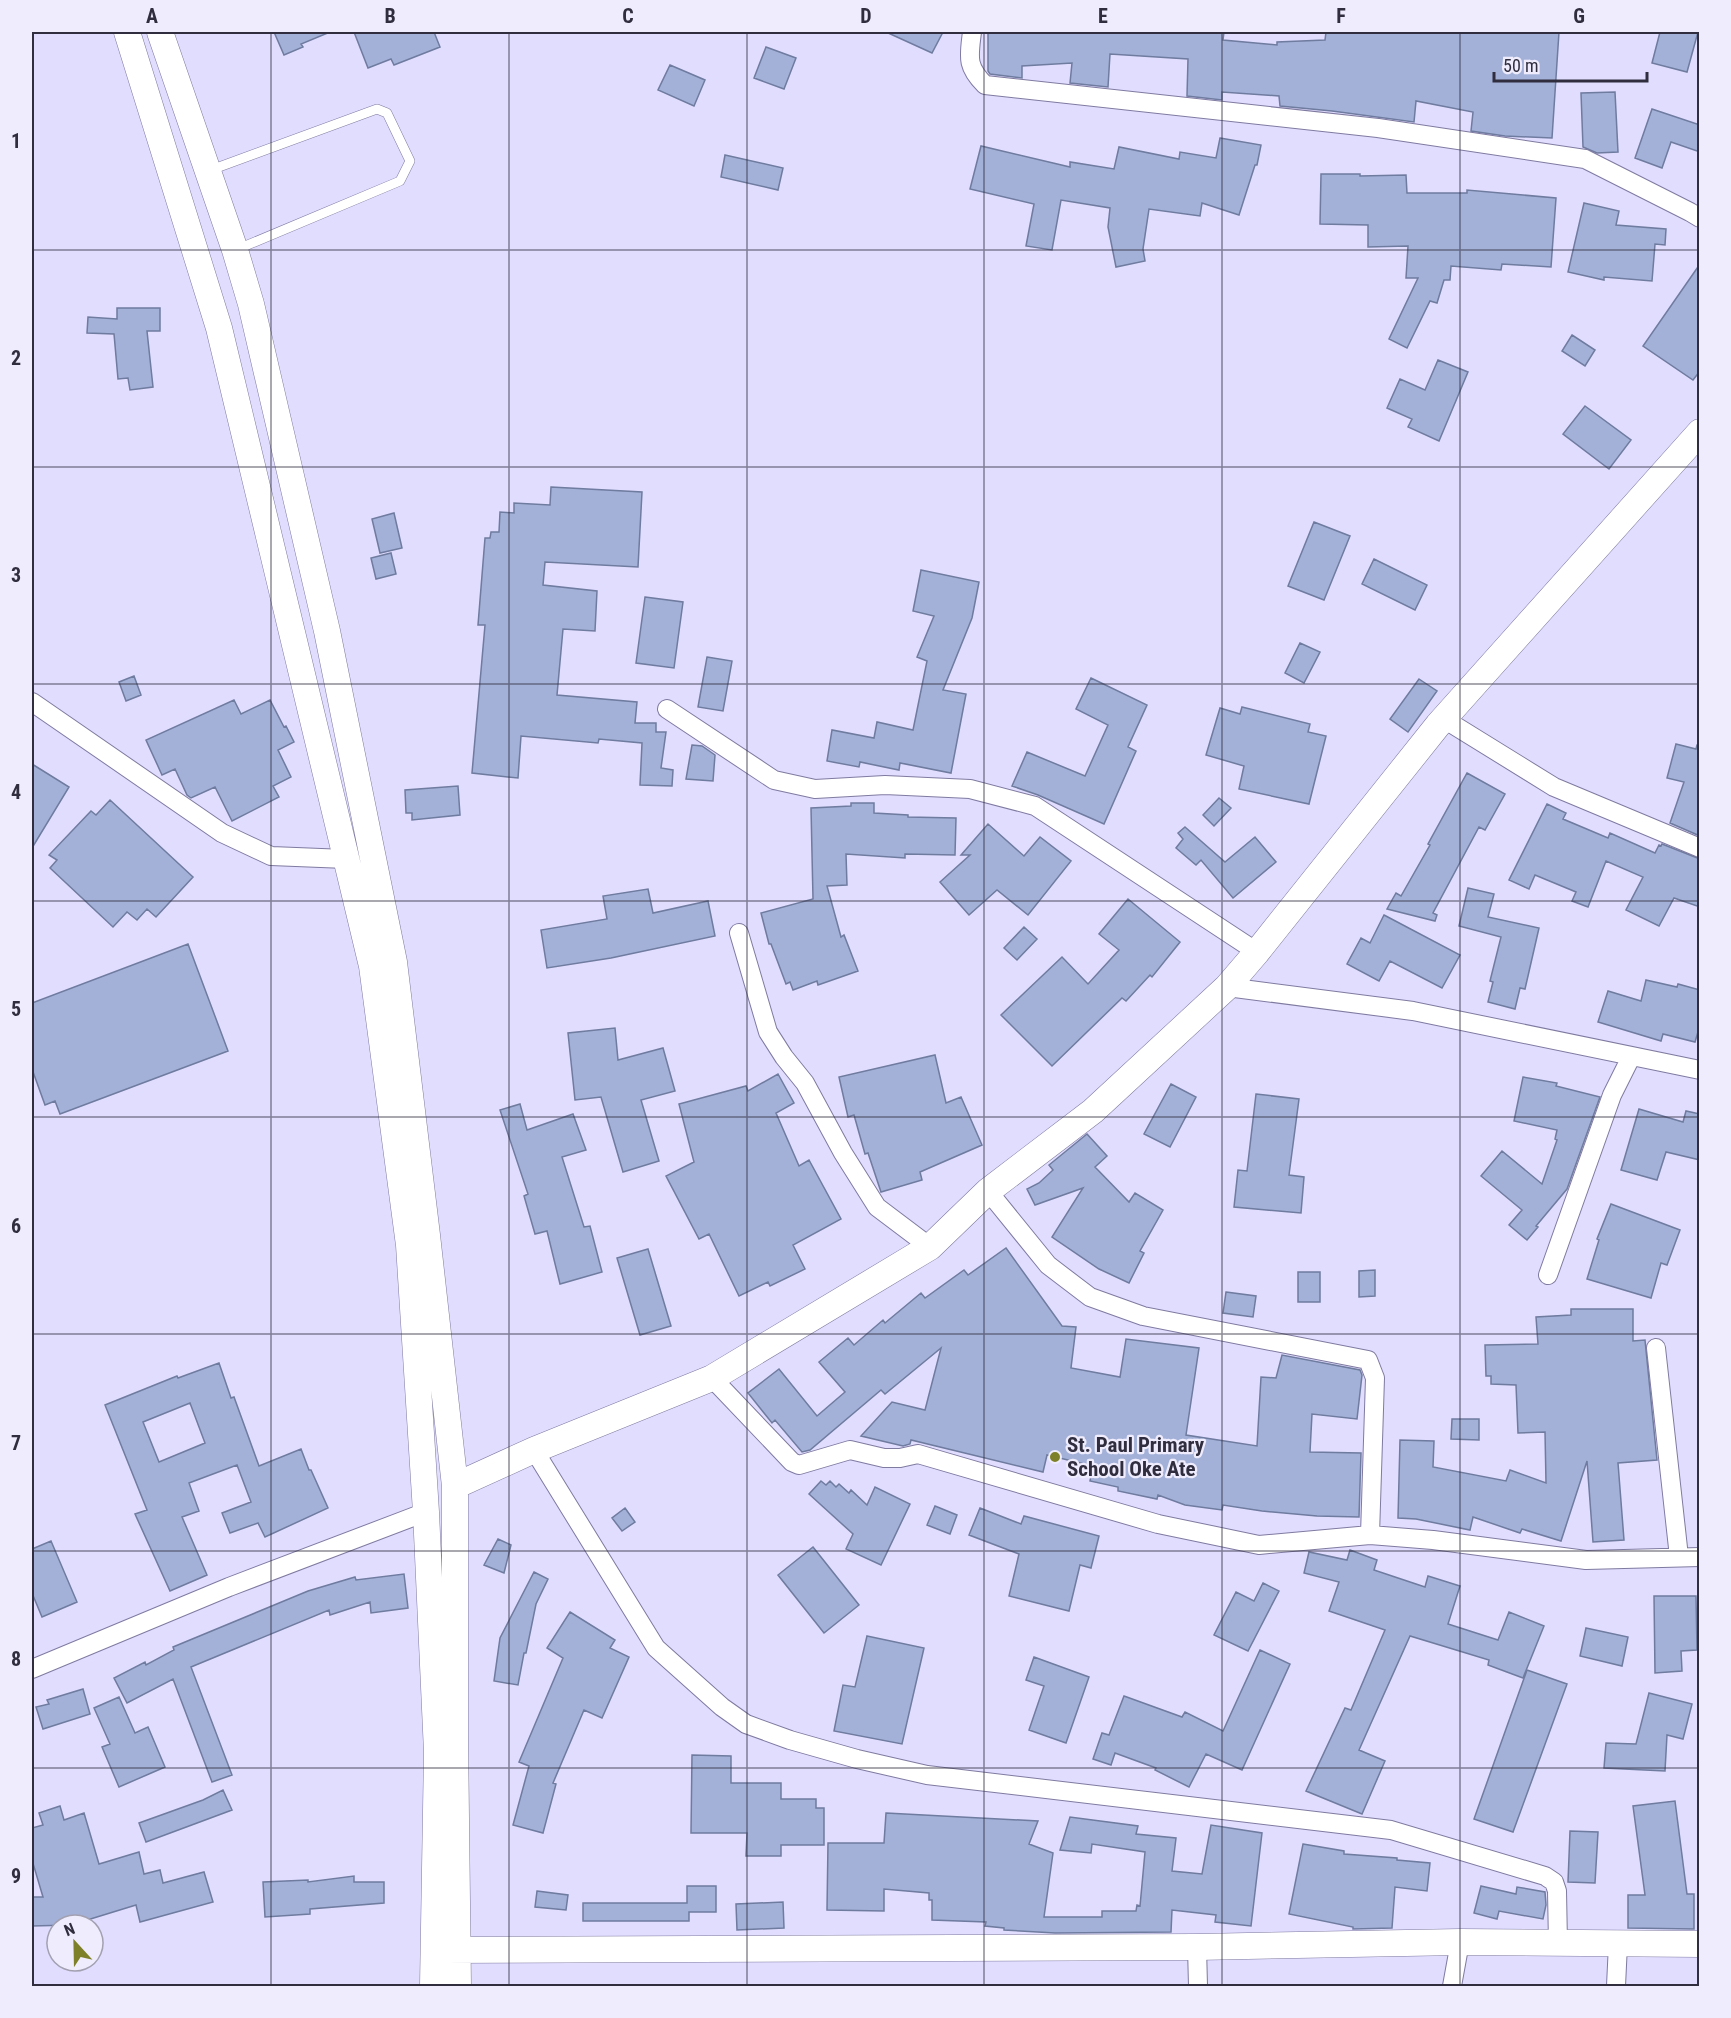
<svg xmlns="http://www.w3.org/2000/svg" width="1731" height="2018" font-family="'Roboto Condensed',sans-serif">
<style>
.building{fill:#a3b1d8;stroke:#6f7b9f;stroke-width:1.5;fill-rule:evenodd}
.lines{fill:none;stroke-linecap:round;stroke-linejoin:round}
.lane-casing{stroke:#7f7aa0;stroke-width:10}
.street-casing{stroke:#7f7aa0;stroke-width:20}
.secondary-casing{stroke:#7f7aa0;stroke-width:27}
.lane{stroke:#fff;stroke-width:9}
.street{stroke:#fff;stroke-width:18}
.secondary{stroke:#fff;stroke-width:26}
.grid{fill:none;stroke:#302e3e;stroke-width:1.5;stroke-opacity:0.55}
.poi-dot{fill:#7e8029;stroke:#eeecfd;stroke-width:2}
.labels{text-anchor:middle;stroke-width:4.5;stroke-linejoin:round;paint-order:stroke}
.poi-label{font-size:21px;font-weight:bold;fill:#302e3e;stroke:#eeecfd;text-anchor:start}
.neatline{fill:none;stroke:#302e3e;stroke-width:2}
.grid-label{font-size:20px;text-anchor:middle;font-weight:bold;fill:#302e3e}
</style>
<rect width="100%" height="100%" fill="#e0ddff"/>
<path class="building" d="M274 32H330L301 44 303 47 284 55Z
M354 32H434L440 47 394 65 391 59 368 68Z
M886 32H943L932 53Z
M988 32H1224L1223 40 1277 45V42L1325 40 1326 32H1559L1552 138 1505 136 1471 131 1473 112 1416 101 1414 122 1332 111 1280 106 1279 96 1222 92V100L1187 96 1188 59 1110 54 1108 87 1070 83 1072 63 1022 66V78L990 74 988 71Z
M1660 32H1698L1687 72 1652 63Z
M766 47 796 58 784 89 754 78Z
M670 65 705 80 694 106 658 90Z
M1615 92 1618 152 1597 153 1583 147 1581 93Z
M1652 109 1700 125V152L1671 142 1662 168 1635 158Z
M1220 138 1261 145 1257 165H1255L1239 215 1202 203 1200 216 1149 209 1143 249 1145 261 1116 267 1108 227 1110 208 1061 200 1052 250 1026 246 1034 204 970 189 981 146 1070 167V162L1114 169 1119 147 1179 159 1180 152 1216 158Z
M725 155 783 168 778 190 721 177Z
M1321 174H1360V176L1406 175 1407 193H1467V190L1556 198 1551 267 1502 264 1501 270 1451 266 1450 280H1444L1437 303 1430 301 1407 348 1389 339 1418 278H1406L1408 246 1368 247V225L1320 224Z
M1584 203 1619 211 1616 225 1666 229 1665 245 1655 244 1652 281 1604 277V280L1568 272Z
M1700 264V371L1693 380 1643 346Z
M117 308H160V331H147L153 387 130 390 128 378 118 379 114 334 87 333 88 317 117 319Z
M1572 335 1595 350 1585 366 1562 351Z
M1438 360 1468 372 1439 441 1408 427 1412 419 1387 408 1400 379 1425 390Z
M1585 406 1631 440 1609 469 1563 434Z
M551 487 642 492 638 567 545 562 543 585 597 591 595 631 563 629 557 695 637 702 635 723H656V732H666L661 768 673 770 672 786 640 785 642 743 599 739 598 743 521 736 518 778 472 773 485 625H478L485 538H490L491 532H499L500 512 514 513V503L550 505Z
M394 513 402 548 380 553 372 519Z
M1314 522 1350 536 1324 600 1288 586Z
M391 553 396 574 376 579 371 558Z
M1374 559 1427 585 1415 610 1362 584Z
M921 570 979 582 972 618 943 690 966 694 951 773 900 763 899 770 860 762 859 767 827 761 832 730 874 738 877 722 913 730 927 661 917 657 934 616 913 611Z
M645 597 683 602 674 668 636 663Z
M1300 643 1320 652 1304 683 1285 673Z
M707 657 732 661 723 711 698 707Z
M134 676 141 695 126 701 119 682Z
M1091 678 1147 705 1128 747 1136 751 1104 824 1038 795 1012 786 1027 752 1085 776 1108 725 1076 709Z
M1419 679 1437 691 1408 732 1390 719Z
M234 700 241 714 270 700 284 727 286 726 294 742 278 750 291 777 273 786 279 797 232 821 215 787 191 798 187 795 175 769 162 775 146 740Z
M1242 707 1310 724 1308 732 1326 736 1309 804 1239 789 1244 766 1206 755 1220 708 1240 714Z
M1676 744 1696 749 1697 745H1700V836L1670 823 1684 782 1667 778Z
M692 745 702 746 715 755 713 781 686 779Z
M32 764 69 787 32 848Z
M1467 773 1505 794 1485 830 1479 827 1433 913 1437 915 1435 921 1387 909 1396 893 1401 896 1430 845 1428 844Z
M458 786 460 815 412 820V813H406L405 790Z
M1219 798 1231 808 1214 826 1203 815Z
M110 800 193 877 156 917 147 909 137 920 127 912 113 927 50 868 57 860 49 855 91 811 96 815Z
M851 803H874V813L908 815V817L956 818 955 855 905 854V858L846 854 847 885 827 886 841 937 844 935 858 971 818 985 817 981 793 990 790 982 786 984 771 944H769L761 913 813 899 811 808 851 806Z
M1547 804 1566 813 1563 819 1608 838 1610 833 1655 853 1659 845 1661 846 1662 844 1700 859V907L1674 898 1659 926 1626 910 1643 877 1606 861 1588 907 1572 901 1576 892 1535 875 1529 889 1509 880Z
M988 824 1024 856 1040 837 1071 861 1028 915 997 890 969 915 940 882 970 855H961Z
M1185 827 1225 862 1255 837 1276 862 1233 898 1201 860 1196 865 1176 848 1183 839 1178 833Z
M1468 888 1494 894 1488 917 1539 928 1525 989 1520 988 1515 1009 1488 1002 1493 982 1490 981 1501 937 1459 926Z
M648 889 653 913 708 901 715 936 611 958 547 968 541 930 607 919 603 896Z
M1128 899 1180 942 1152 977 1150 975 1126 1001 1122 998 1052 1066 1001 1015 1062 957 1088 984 1119 950 1099 934Z
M1384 915 1460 955 1442 988 1390 961 1379 981 1347 964 1361 938 1370 943Z
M1024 927 1037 939 1017 960 1004 948Z
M188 944 228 1051 60 1114 55 1101 45 1105 32 1069V1003Z
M1646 980 1677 987 1678 984 1700 990V1025L1695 1042 1663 1034 1661 1041 1598 1022 1608 991 1641 1001Z
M615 1028 618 1060 663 1048 675 1091 641 1100 659 1161 623 1172 601 1097 575 1100 568 1033Z
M935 1055 946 1103 961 1097 982 1145 920 1172 922 1180 881 1192 868 1153 865 1154 854 1115 848 1117 839 1077Z
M778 1074 794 1103 776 1113 799 1166 809 1160 841 1219 793 1245 805 1269 770 1286 768 1282 739 1296 709 1234 699 1239 666 1176 694 1162 679 1104 746 1086 748 1091Z
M1523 1077 1557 1083 1556 1086 1600 1097 1567 1189 1536 1226 1538 1227 1527 1240 1509 1225 1522 1210 1481 1176 1502 1151 1542 1184 1557 1140 1555 1139 1557 1130 1514 1121Z
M1171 1084 1196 1097 1170 1147 1144 1134Z
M1256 1094 1299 1099 1289 1175 1304 1177 1301 1213 1234 1207 1238 1170 1247 1171Z
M520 1104 527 1130 573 1114 586 1150 562 1157 584 1227 590 1226 602 1272 560 1284 547 1231 535 1234 524 1196 528 1194 500 1110Z
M1639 1109 1683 1122 1686 1111 1700 1114V1160L1666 1152 1657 1180 1621 1170Z
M1087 1134 1107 1156 1095 1167 1129 1202 1135 1193 1163 1210 1140 1251 1144 1253 1129 1283 1099 1269 1052 1237 1083 1188 1035 1205 1027 1189 1039 1183 1053 1170 1049 1165Z
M1611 1204 1680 1230 1667 1265 1661 1263 1651 1298 1587 1279 1599 1240 1597 1239Z
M1006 1248 1062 1326 1076 1327 1071 1368 1120 1377 1126 1339 1199 1348 1186 1435 1257 1446 1261 1377 1276 1378 1282 1355 1360 1370 1362 1375 1357 1419 1312 1414 1310 1452 1361 1453 1359 1517 1317 1516 1262 1511 1223 1505 1222 1510 1185 1505 1158 1495 1157 1499 1118 1491V1487L1090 1481 1093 1466 1047 1455 1043 1472 911 1440 910 1444 903 1446 861 1436 892 1402 925 1410 941 1348 885 1394 881 1390 810 1450 802 1452 775 1420 772 1423 748 1393 779 1369 817 1416 845 1392 819 1362 848 1338 854 1345 883 1320 885 1323 921 1293 925 1298 964 1270 968 1275Z
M648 1249 671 1326 640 1335 617 1258Z
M1375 1270V1296L1359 1297V1271Z
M1298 1272H1320V1302H1298Z
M1226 1292 1256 1296 1253 1317 1223 1313Z
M1571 1309H1633V1341L1645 1340 1657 1460 1618 1463 1624 1540 1593 1542 1587 1461 1561 1541 1522 1529 1520 1533 1473 1517 1470 1530 1416 1519 1398 1518 1400 1440 1434 1441 1433 1467 1506 1481 1510 1470 1546 1483 1545 1432 1518 1433 1516 1385 1491 1384V1376H1486L1485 1345 1538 1344 1536 1317 1571 1315Z
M219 1363 231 1398 234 1397 259 1466 301 1449 309 1470H311L328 1508 265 1537 258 1523 230 1533 222 1513 251 1502 237 1465 189 1483 199 1511 182 1517 207 1575 170 1591 135 1514 147 1510 105 1405 177 1376 178 1378ZM190 1403 205 1443 159 1462 143 1422Z
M1452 1419H1479V1440L1451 1439Z
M821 1481 826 1485 830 1481 836 1487 839 1484 849 1493 851 1490 867 1505 875 1487 910 1504 881 1565 846 1549 853 1534 809 1494Z
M935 1506 957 1515 950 1534 927 1525Z
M625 1508 635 1522 622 1531 612 1518Z
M980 1508 1021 1524 1024 1516 1099 1536 1091 1568 1080 1565 1069 1611 1009 1596 1019 1554 969 1535Z
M498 1539 511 1545 504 1573 484 1565Z
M51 1541 77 1602 42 1617 32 1593V1549Z
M813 1547 859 1605 824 1633 778 1575Z
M1350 1550 1377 1560 1374 1570 1425 1587 1428 1576 1460 1586 1448 1624 1498 1640 1509 1612 1544 1626 1523 1678 1488 1665 1489 1660 1410 1636 1359 1750 1385 1761 1362 1814 1306 1791 1345 1708 1351 1710 1385 1630 1329 1611 1339 1582 1304 1573 1309 1552 1347 1560Z
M534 1572 548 1579 536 1604 526 1653H524L518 1685 494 1681 500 1638Z
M404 1574 408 1608 371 1613 370 1602 330 1615 329 1610 191 1667 232 1775 212 1782 173 1679 127 1703 114 1678 145 1662 146 1665 174 1650 173 1647 308 1591 355 1577 356 1580Z
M1263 1583 1279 1591 1248 1651 1214 1635 1236 1592 1254 1601Z
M1654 1596H1696L1697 1650 1681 1651 1682 1671 1655 1673Z
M570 1612 615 1640 610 1648 629 1657 602 1718 584 1710 553 1783 556 1784 543 1833 513 1825 529 1766 519 1762 563 1658 547 1648Z
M1586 1628 1628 1637 1622 1666 1580 1656Z
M867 1636 924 1648 902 1744 834 1731 843 1685 855 1687Z
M1260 1650 1290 1664 1242 1770 1206 1754 1189 1787 1155 1770 1156 1768 1115 1753 1111 1765 1093 1759 1102 1733 1109 1735 1124 1696 1182 1717 1185 1712 1223 1731Z
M1034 1657 1089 1677 1066 1743 1029 1730 1044 1686 1026 1680Z
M1527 1670 1567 1684 1513 1832 1474 1819Z
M83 1689 90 1714 43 1729 36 1707 49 1704 47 1700Z
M1649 1693 1692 1704 1683 1739 1667 1735 1665 1771 1604 1768 1606 1743 1636 1744Z
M119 1697 135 1733 148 1727 165 1767 119 1787 102 1747 110 1744 94 1708Z
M692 1755 731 1756V1783H781V1799H816V1808H824V1845H781V1856H746L747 1833H691Z
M223 1790 232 1810 146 1842 139 1823 203 1800Z
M1675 1801 1687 1894H1694V1929L1628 1928V1895H1645L1633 1806Z
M60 1806 64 1820 84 1813 99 1864 139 1852 144 1874 160 1870 163 1883 204 1872 213 1902 140 1922 136 1905 71 1925 32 1926V1897H43L32 1860V1828L43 1825 39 1813Z
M886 1813 1038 1821 1029 1844 1053 1853 1044 1917H1102V1911H1136L1137 1905 1140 1906 1145 1852 1092 1844 1091 1853 1060 1850 1070 1817 1138 1826 1136 1834 1176 1838 1172 1871 1202 1874 1211 1825 1262 1833 1251 1926 1215 1922 1216 1915 1172 1910 1171 1932 1055 1933 1004 1930V1928L985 1926 986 1922 932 1920V1900H929V1893L884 1889V1911L827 1910 828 1843H884Z
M1570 1831 1598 1832 1595 1883 1568 1882Z
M1303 1844 1344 1851V1854L1397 1858V1860L1430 1863 1427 1891 1395 1887 1392 1928 1353 1929V1927L1289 1914Z
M354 1876V1882H384V1903L310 1909V1914L265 1917 263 1882 308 1880V1882Z
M687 1886H716V1912H689V1921H583V1903H687Z
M1481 1886 1516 1894 1517 1887 1545 1892 1546 1905 1543 1919 1499 1911 1497 1919 1474 1913Z
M537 1891 568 1895 566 1910 535 1907Z
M783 1902 784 1928 737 1930 736 1904Z"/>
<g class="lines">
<defs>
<path id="lane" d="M208 171 377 109 387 113 410 161 400 181 238 249"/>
<path id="street" d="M972 32C969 57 966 66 985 85L1378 128 1585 159 1690 212 1700 218
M32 702 222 833 271 856 346 859
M667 709 774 780 815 789 885 785 970 789 1035 806 1257 952
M1444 719 1554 787 1700 848
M739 933 768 1032 784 1057 805 1083 843 1153 877 1207 930 1247
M1227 987 1413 1011 1700 1070
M988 1191 1048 1265 1090 1297 1143 1316 1368 1360 1375 1378 1370 1535
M1548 1275 1612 1095 1631 1057
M1656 1348 1679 1557
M712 1378 792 1462 799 1465 850 1450 884 1458H900L918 1454 1158 1524 1259 1545 1370 1535 1433 1540 1586 1560 1700 1557
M534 1450 656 1648 722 1707 746 1724 790 1740 857 1759 927 1775 1391 1830 1545 1876 1554 1882 1557 1891 1558 1944
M32 1669 229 1587 426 1512
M1197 1947 1198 1986
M1452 1986 1460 1942
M1616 1986 1618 1944"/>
<path id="secondary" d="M127 32 219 328 372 966 409 1245 426 1512 437 1752 433 1986
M160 32 235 250 251 304 327 631 394 962 427 1235 455 1486V1735L458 1986
M455 1486 534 1450 712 1378 930 1247 988 1191 1093 1111 1227 987 1257 952 1438 725 1700 432
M443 1950 1197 1947 1460 1942 1700 1944"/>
</defs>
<use href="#lane" class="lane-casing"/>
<use href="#street" class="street-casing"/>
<use href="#secondary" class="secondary-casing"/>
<use href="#lane" class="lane"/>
<use href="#street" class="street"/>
<use href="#secondary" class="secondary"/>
</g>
<path class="grid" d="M271 32V1986M509 32V1986M747 32V1986M984 32V1986M1222 32V1986M1460 32V1986M32 250H1700M32 467H1700M32 684H1700M32 901H1700M32 1117H1700M32 1334H1700M32 1551H1700M32 1768H1700"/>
<circle class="poi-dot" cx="1055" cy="1457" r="6"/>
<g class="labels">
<g class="poi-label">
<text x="1067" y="1452">St. Paul Primary<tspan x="1067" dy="24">School Oke Ate</tspan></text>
</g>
</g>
<rect width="1731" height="2018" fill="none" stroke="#eeecfd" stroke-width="66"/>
<g transform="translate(75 1943) rotate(338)"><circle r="28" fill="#eeecfd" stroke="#a2a0b1" stroke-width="1.5"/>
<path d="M0-4.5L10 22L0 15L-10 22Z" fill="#7e8029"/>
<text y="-9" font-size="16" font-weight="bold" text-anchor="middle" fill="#302e3e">N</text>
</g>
<path d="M1494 72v9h153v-9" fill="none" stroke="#302e3e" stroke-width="3"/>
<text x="1503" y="72" font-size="18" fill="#302e3e" stroke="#eeecfd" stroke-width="4.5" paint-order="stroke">50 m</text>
<rect x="33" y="33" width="1665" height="1952" class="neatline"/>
<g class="grid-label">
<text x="152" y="23">A</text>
<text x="390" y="23">B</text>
<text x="628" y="23">C</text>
<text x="866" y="23">D</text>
<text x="1103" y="23">E</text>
<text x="1341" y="23">F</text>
<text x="1579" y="23">G</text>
<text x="16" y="148">1</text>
<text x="16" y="365">2</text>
<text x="16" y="582">3</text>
<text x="16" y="799">4</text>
<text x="16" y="1016">5</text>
<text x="16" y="1233">6</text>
<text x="16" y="1450">7</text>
<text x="16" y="1666">8</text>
<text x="16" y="1883">9</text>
</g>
</svg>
